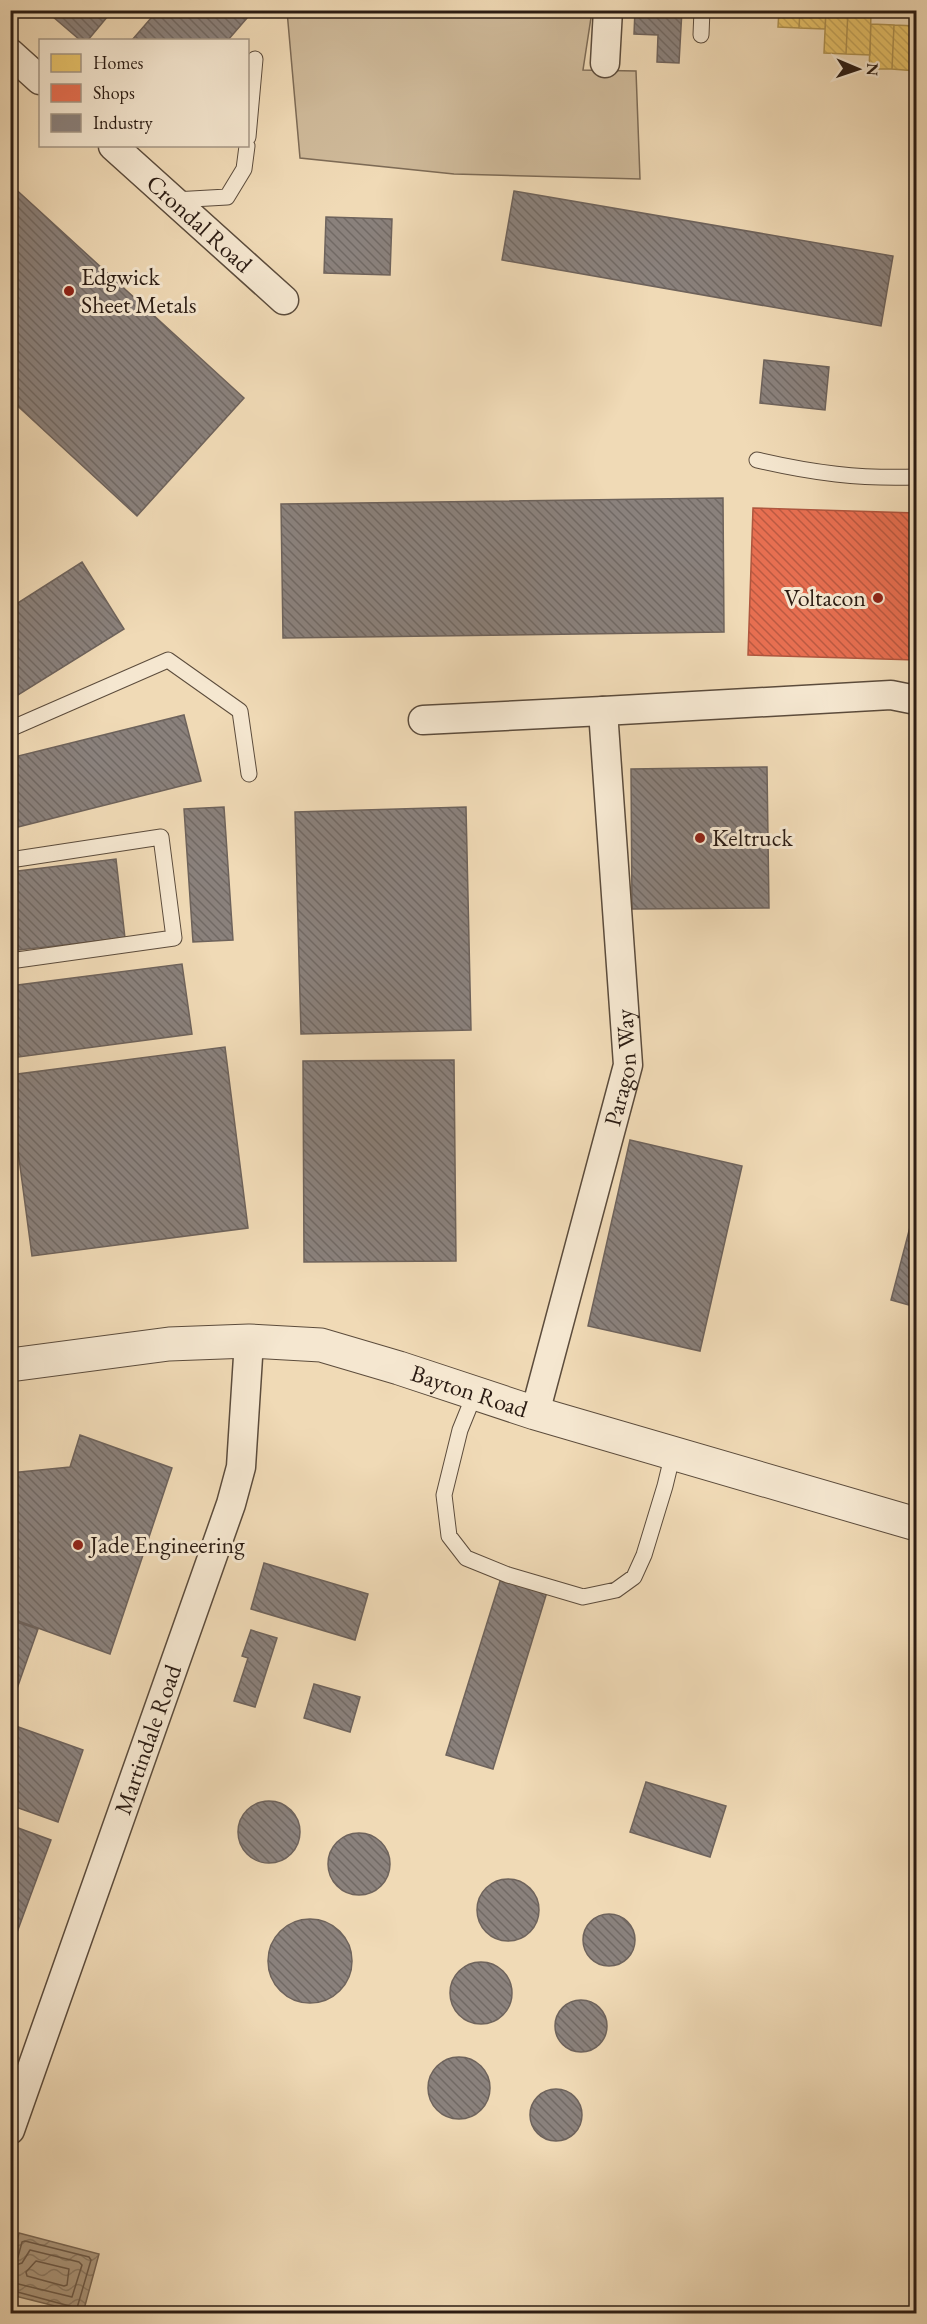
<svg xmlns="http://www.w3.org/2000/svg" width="927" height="2324" font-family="'EB Garamond',serif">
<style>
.green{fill:#cfba9a;stroke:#7d6b56;stroke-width:1.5}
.water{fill:url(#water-waves);stroke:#796754;stroke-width:1.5}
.homes{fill:url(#homes-back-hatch);stroke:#b09250;stroke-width:1.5}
.shops{fill:url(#shops-back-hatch);stroke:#af563e;stroke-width:1.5}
.industry{fill:url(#industry-back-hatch);stroke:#6e635c;stroke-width:1.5}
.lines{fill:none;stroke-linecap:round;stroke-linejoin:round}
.shore{stroke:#6c5a49;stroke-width:1.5}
.service-casing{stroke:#5c4c3c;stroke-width:17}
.minor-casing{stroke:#5c4c3c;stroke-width:31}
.tertiary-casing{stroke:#5c4c3c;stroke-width:35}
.service{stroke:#f5e7d0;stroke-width:15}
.minor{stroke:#f5e7d0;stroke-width:28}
.tertiary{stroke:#f5e7d0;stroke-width:33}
.poi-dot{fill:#8f2418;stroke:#f5e7d0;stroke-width:2}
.labels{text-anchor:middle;stroke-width:6;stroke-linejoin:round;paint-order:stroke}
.street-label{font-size:24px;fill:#2b1c13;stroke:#f5e7d0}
.poi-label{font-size:24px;fill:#2b1c13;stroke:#f5e7d0;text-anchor:start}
</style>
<defs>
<pattern id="water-waves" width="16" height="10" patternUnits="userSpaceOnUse" patternTransform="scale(1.5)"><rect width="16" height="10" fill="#ad997f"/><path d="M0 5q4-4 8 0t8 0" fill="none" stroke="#8d7c67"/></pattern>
<pattern id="homes-back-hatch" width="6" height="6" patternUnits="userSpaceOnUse" patternTransform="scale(1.5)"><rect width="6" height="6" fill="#e9c46a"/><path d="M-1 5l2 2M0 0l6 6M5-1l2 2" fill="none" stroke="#c8a85b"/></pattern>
<pattern id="shops-back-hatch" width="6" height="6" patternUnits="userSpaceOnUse" patternTransform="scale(1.5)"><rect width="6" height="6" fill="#e76f51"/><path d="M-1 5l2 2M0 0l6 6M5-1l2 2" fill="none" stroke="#bb5a42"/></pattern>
<pattern id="industry-back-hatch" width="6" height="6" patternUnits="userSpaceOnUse" patternTransform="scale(1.5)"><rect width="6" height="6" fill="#8a817c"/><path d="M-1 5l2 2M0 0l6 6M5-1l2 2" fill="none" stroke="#716964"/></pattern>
</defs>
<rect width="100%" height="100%" fill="#f0dab6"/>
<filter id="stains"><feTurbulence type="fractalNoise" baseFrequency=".00333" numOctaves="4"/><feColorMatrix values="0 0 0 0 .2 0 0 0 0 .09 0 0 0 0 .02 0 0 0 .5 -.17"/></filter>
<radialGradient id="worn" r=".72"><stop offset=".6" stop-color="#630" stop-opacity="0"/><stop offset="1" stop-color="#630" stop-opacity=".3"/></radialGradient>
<path class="green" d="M287 11H592L583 70 636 71 640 179 454 174 300 158Z"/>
<path class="water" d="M19 2233 99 2254 83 2313 11 2295V2264Z"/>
<path class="homes" d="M731 10H754V15L731 14Z
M754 10H779V16L754 15Z
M779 10H800L799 28 778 27Z
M800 10H826L825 29 799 28Z
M826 10H848L846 54 824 53Z
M848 10 871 11 870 55 846 54Z
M871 24 894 25 892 69H869Z
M894 25 916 26V71L892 69Z"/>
<path class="shops" d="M753 508 916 513V660L748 655Z"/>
<path class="industry" d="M45 10H113L88 40H80Z
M158 10H254L228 40H132Z
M635 10H682L679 63 657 62 658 35 634 34Z
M10 184 244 398 137 516 10 399Z
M514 191 893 256 881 326 502 260Z
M326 217 392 219 390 275 324 273Z
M764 360 829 367 825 410 760 403Z
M723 498 724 632 283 638 281 504Z
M82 562 124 629 10 700V608Z
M184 715 201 781 10 829V758Z
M767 767 769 908 632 909 631 769Z
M224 807 233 940 193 942 184 809Z
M466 807 471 1030 301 1034 295 812Z
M116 859 125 938 10 951V872Z
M182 964 192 1034 11 1058 10 986Z
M225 1047 248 1228 32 1256 10 1091V1075Z
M454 1060 456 1261 304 1262 303 1061Z
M630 1140 742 1166 700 1351 588 1326Z
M916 1204V1307L891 1300Z
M80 1435 172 1468 110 1654 10 1618V1473L70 1467Z
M264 1563 368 1594 355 1640 251 1609Z
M501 1578 547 1592 493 1769 446 1755Z
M10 1620 38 1629 14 1697 10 1696Z
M251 1630 277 1638 255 1707 234 1701 248 1658 242 1656Z
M314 1684 360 1697 350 1732 304 1718Z
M10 1724 83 1750 58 1822 10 1805Z
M646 1782 726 1806 710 1857 630 1832Z
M238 1832a31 31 0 1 1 62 0a31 31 0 1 1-62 0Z
M10 1825 51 1840 16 1935 10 1933Z
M328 1864a31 31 0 1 1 62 0a31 31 0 1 1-62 0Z
M477 1910a31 31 0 1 1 62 0a31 31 0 1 1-62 0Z
M583 1940a26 26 0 1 1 52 0a26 26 0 1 1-52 0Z
M268 1961a42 42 0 1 1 84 0a42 42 0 1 1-84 0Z
M450 1993a31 31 0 1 1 62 0a31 31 0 1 1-62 0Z
M555 2026a26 26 0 1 1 52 0a26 26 0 1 1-52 0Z
M428 2088a31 31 0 1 1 62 0a31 31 0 1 1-62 0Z
M530 2115a26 26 0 1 1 52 0a26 26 0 1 1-52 0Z"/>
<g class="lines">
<path class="shore" d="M10 2260 18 2257 22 2242 25 2241 89 2257 91 2260 77 2308 10 2290
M36 2261 69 2269 67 2285 64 2286 27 2276 26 2272Z
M10 2267 22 2263 30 2250 79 2262 82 2265 72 2297 10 2282"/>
<defs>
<path id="service" d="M701 35 702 10
M248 137 255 59
M174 200 227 197 244 169 247 146
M757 460C813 473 859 479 916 477
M10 729 168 660 240 711 249 774
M10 860 161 837 174 938 10 961
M475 1393 460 1430 444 1495 449 1536 466 1558 508 1575 583 1597 616 1590 634 1577 644 1555 665 1486 673 1453"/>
<g id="minor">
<path d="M10 53 40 80"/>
<path d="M605 63 608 10"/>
<path id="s1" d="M113 146 284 300"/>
<path d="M423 720 603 711"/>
<path id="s2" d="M535 1413 628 1065 603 711 891 695 916 700"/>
<path id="s3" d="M10 2130 231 1504 241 1467 249 1341"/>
</g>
<g id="tertiary">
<path id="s4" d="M10 1365 169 1344 249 1341 321 1345 399 1368 535 1413 916 1524"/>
</g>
</defs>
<use href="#service" class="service-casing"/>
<use href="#minor" class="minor-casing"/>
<use href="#tertiary" class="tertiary-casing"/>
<use href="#service" class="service"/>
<use href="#minor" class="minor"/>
<use href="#tertiary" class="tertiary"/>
</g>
<g class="poi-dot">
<circle cx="69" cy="291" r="6"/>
<circle cx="878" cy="598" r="6"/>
<circle cx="700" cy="838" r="6"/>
<circle cx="78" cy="1545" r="6"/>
</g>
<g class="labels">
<g class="street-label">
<text dy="8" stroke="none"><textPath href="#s1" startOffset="116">Crondal Road</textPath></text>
<text dy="8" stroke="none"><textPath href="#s2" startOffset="357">Paragon Way</textPath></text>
<text dy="8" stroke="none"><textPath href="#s4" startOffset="468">Bayton Road</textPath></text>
<text dy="8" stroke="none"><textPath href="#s3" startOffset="414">Martindale Road</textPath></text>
</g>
<g class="poi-label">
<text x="81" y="285">Edgwick<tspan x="81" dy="28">Sheet Metals</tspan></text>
<text x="866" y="606" text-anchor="end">Voltacon</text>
<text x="712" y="846">Keltruck</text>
<text x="90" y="1553">Jade Engineering</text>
</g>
</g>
<rect width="927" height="2324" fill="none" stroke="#f0dab6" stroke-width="36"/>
<rect x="12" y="12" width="903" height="2300" fill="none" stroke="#2b1c13" stroke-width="3"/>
<rect x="18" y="18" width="891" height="2288" fill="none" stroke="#2b1c13" stroke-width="1.5"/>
<rect x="39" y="39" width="210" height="108" fill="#f5e7d0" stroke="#a49684" stroke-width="1.5"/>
<rect x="51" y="54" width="30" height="18" fill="#e9c46a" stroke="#a49684" stroke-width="1.5"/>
<text x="93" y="69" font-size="18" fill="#2b1c13">Homes</text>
<rect x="51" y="84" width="30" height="18" fill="#e76f51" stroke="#a49684" stroke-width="1.5"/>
<text x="93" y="99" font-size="18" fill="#2b1c13">Shops</text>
<rect x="51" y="114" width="30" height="18" fill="#8a817c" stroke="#a49684" stroke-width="1.5"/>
<text x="93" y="129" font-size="18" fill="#2b1c13">Industry</text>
<g transform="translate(858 69) rotate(92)" stroke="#f5e7d0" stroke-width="4.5" paint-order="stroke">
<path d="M0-4.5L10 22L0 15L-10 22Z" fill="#2b1c13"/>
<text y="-9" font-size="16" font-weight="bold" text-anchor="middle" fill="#2b1c13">N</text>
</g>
<rect width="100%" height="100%" filter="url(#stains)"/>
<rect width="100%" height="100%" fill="url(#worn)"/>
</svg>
